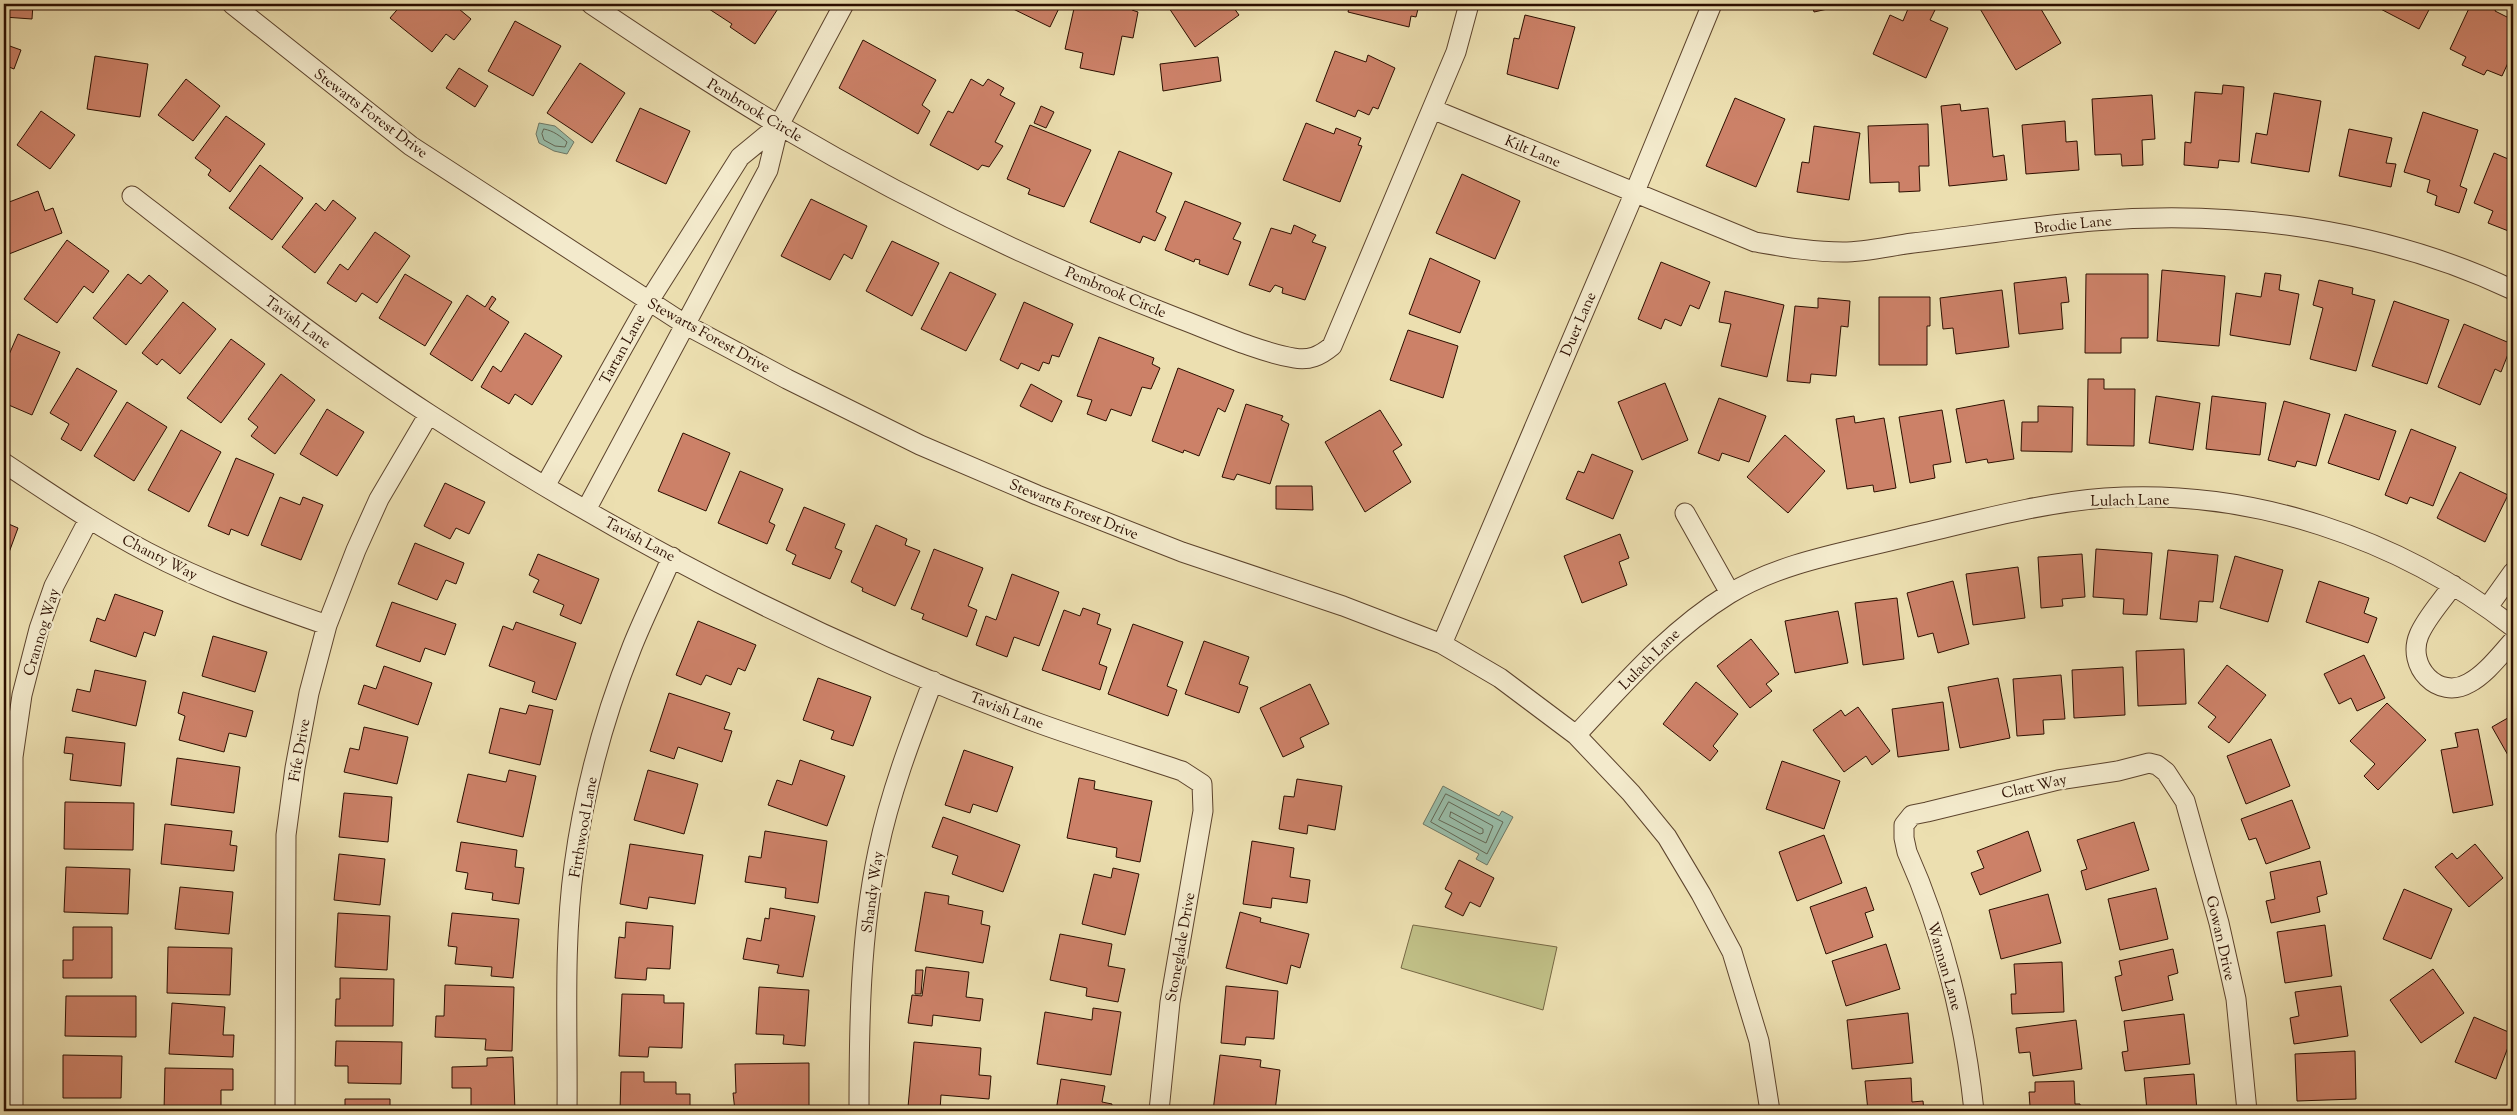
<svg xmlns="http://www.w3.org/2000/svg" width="2517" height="1115" font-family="'Sorts Mill Goudy',serif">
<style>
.green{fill:#c0bf86;stroke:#766743}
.water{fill:#99bda9;stroke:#6d7765}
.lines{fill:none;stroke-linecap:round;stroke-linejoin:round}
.shore{stroke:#626654;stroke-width:1}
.building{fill:#cc8168;stroke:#2c0f00}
.minor-casing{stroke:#5c432c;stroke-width:21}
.minor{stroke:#f3eacc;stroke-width:19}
.labels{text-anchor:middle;stroke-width:5;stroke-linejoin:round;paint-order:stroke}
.street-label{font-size:15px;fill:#2c0f00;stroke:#f3eacc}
</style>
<rect width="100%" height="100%" fill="#ecdfb0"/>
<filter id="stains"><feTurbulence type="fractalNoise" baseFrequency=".004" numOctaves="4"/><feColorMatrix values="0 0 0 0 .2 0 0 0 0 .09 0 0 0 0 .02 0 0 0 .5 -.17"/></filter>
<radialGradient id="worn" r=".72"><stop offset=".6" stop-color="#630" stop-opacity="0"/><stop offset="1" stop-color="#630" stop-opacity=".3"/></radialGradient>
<path class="green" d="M1413 925 1557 947 1543 1010 1401 968Z"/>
<path class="water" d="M539 123 555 126 574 142 567 154 554 151 539 143 536 134Z
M1443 786 1499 816 1502 811 1513 817 1487 865 1476 859 1479 854 1423 824Z"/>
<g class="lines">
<path class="shore" d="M544 129C554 131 560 136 567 142L565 147 555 146 544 140 542 134Z
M1446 794 1503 822 1487 854 1431 822Z
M1449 802 1493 826 1486 843 1439 820Z
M1451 812 1483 829V833L1480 834 1450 817Z"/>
</g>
<path class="building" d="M4 4H33L32 19 4 17Z
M402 4H453L471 19 454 40 446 34 432 52 390 18Z
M708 4H781L755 44 730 27 732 24 706 7Z
M1003 4H1061L1050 27Z
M1075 4H1118L1132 7V10L1138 12 1133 38 1122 36 1114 75 1080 68 1083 53 1065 49Z
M1175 4H1231L1239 15 1195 47 1169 8Z
M1350 4H1413L1419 5 1416 17 1411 16 1409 27 1348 12Z
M1576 4H1607L1606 9Z
M1812 4H1850L1814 12Z
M1910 4H1921L1935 10 1930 20 1948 28 1926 78 1873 54 1890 15 1903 21Z
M1984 4H2013L2014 6 2038 4 2061 43 2016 70 1979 7Z
M2371 4H2432L2419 29Z
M2471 4H2493L2497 6 2495 11 2513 20V52L2502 76 2487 70 2484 75 2462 65 2466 57 2450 49Z
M1525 15 1575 27 1558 89 1507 74 1514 38 1519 39Z
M515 21 561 46 533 96 488 71Z
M863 40 936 80 922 105 930 111 918 134 839 88Z
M4 44 21 50 14 69 4 65Z
M1335 51 1366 62 1368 55 1395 68 1378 109 1373 107 1369 115 1358 110 1355 117 1316 101Z
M95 56 148 64 140 117 87 109Z
M1218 57 1221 81 1163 91 1160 64Z
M580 63 625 93 592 143 547 113Z
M459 68 488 86 475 107 446 88Z
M186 79 220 106 193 141 158 115Z
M971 79 983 86 988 79 1004 88 1000 95 1015 103 995 142 1003 146 989 167 982 165 978 170 930 145 948 111 953 113Z
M2223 85 2244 87 2239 162 2219 160 2218 168 2184 165 2185 142 2191 143 2195 92 2222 94Z
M2274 93 2321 101 2309 172 2251 163 2256 133 2267 135Z
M2152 95 2155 139 2142 140 2143 165 2122 166 2121 154 2095 155 2092 99Z
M1735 98 1785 119 1756 187 1706 166Z
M1960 104 1961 111 1988 108 1993 157 2004 155 2007 180 1949 186 1941 106Z
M1041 106 1054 112 1046 128 1034 123Z
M640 108 690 131 666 184 616 161Z
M41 111 75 135 50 169 17 145Z
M2423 112 2478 130 2460 186 2467 189 2459 213 2435 205 2437 196 2427 192 2430 180 2404 172Z
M226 116 265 144 230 192 208 175 211 170 195 158Z
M2065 121 2066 142 2077 141 2079 170 2026 174 2022 125Z
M1306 123 1334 134 1336 128 1361 138 1358 145 1362 146 1340 202 1283 180Z
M1928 124 1929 166H1919L1920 191 1899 192V182L1870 183 1868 126Z
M1030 125 1091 150 1064 207 1028 194 1030 189 1007 179Z
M1814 126 1860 133 1849 200 1797 192 1802 162 1809 163Z
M2349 129 2392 138 2386 163 2396 164 2391 187 2339 176Z
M1119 151 1172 173 1156 212 1166 217 1155 241 1143 236 1140 243 1090 222Z
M2494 153 2513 161V227L2511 232 2488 223 2493 211 2474 203Z
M260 165 303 198 272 240 229 208Z
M1462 174 1520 201 1495 259 1436 233Z
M38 191 45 211 53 208 62 233 9 254 4 241V204Z
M811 199 867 226 852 259 844 254 830 280 781 256Z
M333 200 356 218 315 273 282 247 316 203 325 211Z
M1185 201 1241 223 1233 239 1241 242 1228 275 1199 264 1200 260 1195 259 1194 262 1165 250Z
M1294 225 1316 235 1312 242 1326 247 1305 300 1282 293 1283 288 1275 285 1270 292 1249 285 1271 228 1291 234Z
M375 232 410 256 377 303 362 293 356 302 327 283 340 264 348 270Z
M67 240 109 271 93 293 84 286 57 323 24 299Z
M892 241 939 263 912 316 866 291Z
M1430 258 1480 281 1460 333 1409 314Z
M1661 262 1710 282 1699 309 1690 305 1681 326 1665 319 1661 329 1638 319Z
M2162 270 2225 276 2219 346 2157 341Z
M950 272 996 294 966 351 921 329Z
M2265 273 2281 275 2279 290 2299 294 2290 345 2230 335 2236 293 2261 297Z
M128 274 141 284 149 275 168 291 126 345 93 318Z
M405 274 452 302 425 346 379 318Z
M2086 274H2148V338H2121V353H2085Z
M2066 277 2069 302 2061 303 2063 329 2019 334 2014 283Z
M2319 280 2353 288 2352 294 2375 300 2356 371 2310 359 2323 308 2313 305Z
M2002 290 2009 347 1956 354 1953 328 1943 329 1940 298Z
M1725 291 1784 305 1767 377 1721 366 1731 324 1719 322Z
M467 295 485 307 492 296 496 299 489 309 509 322 472 381 430 354Z
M1879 297H1930V326H1927V365H1879Z
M1818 298 1850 301 1848 327 1841 326 1836 376 1811 374 1810 383 1787 381 1795 306 1818 308Z
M2394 301 2449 320 2427 384 2372 366Z
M183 302 216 329 180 374 162 359 157 365 142 353Z
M1024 302 1073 324 1059 357 1052 355 1049 364 1043 362 1039 371 1021 363 1018 369 1000 360Z
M2464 324 2512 344 2501 372 2495 369 2480 405 2438 387Z
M1408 330 1458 346 1443 398 1390 380Z
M525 333 562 356 532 405 515 394 509 404 481 387 493 366 501 372Z
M18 334 60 352 32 415 4 403V366Z
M1099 337 1154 358 1152 364 1160 368 1151 389 1142 387 1131 416 1111 409 1106 421 1087 414 1092 400 1077 396Z
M231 339 265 364 221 423 187 398Z
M77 368 117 391 81 451 61 439 69 424 50 413Z
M1178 368 1234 390 1225 412 1218 408 1199 456 1184 450 1183 453 1152 441Z
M281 374 315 400 275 454 251 436 258 427 248 419Z
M2088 379H2104V389H2135L2134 446 2087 445Z
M1665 383 1688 440 1642 460 1618 402Z
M1031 384 1062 401 1052 422 1020 406Z
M2156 396 2200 403 2193 450 2149 443Z
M2212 396 2266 403 2260 455 2206 449Z
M1719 398 1766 416 1749 462 1722 453 1719 461 1698 453Z
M2004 400 2014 459 1988 463 1987 459 1966 463 1956 409Z
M2284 401 2330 414 2316 466 2297 461 2295 467 2268 460Z
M127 402 167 427 134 481 94 456Z
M1246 404 1283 416 1281 420 1289 424 1270 484 1237 474 1234 480 1222 477Z
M2038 406 2073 407 2072 452 2021 451 2022 422H2038Z
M327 409 364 432 337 476 300 454Z
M1380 410 1402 445 1393 451 1411 482 1365 512 1325 442Z
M1942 410 1951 462 1933 465 1935 478 1910 483 1899 417Z
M2345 414 2396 431 2379 480 2328 463Z
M1854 416 1855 423 1884 418 1896 488 1874 492 1873 485 1847 489 1836 419Z
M2411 429 2456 447 2433 506 2410 497 2407 504 2385 495Z
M181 430 221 452 189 512 148 490Z
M683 433 730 453 706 511 658 491Z
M1785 435 1825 471 1788 513 1747 477Z
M1592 454 1633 471 1613 519 1566 499 1578 471 1584 473Z
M236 458 274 474 248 536 231 529 229 535 208 526Z
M740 471 783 489 769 522 775 525 767 544 718 523Z
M2460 472 2508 495 2485 542 2437 518Z
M445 483 485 502 469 534 456 528 450 539 424 526Z
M1276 486H1312L1313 510 1276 509Z
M280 497 300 505 303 497 323 505 301 560 261 545Z
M804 507 845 524 835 548 842 551 830 579 792 564 796 555 786 550Z
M4 522 18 528 4 566Z
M876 525 907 539 905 545 920 551 895 606 862 591 863 588 851 582Z
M1620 534 1629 558 1619 562 1627 585 1582 603 1564 556Z
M415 543 464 563 456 584 446 580 437 600 398 584Z
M934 549 983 568 968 606 977 610 967 637 922 619 924 614 911 609Z
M2096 549 2152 553 2147 615 2123 614 2124 599 2093 597Z
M2168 550 2218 555 2213 602 2199 601 2197 622 2160 619Z
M538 554 599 579 581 624 560 615 564 605 533 592 539 580 529 575Z
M2082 554 2085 597 2062 599 2063 606 2041 608 2038 557Z
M2235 556 2283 570 2268 622 2220 608Z
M2018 567 2025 618 1973 625 1966 574Z
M1012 574 1059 592 1039 646 1014 637 1007 657 976 645 986 616 996 620Z
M1953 581 1969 644 1938 653 1933 633 1918 637 1907 593Z
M2319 581 2369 598 2364 613 2377 618 2368 643 2306 622Z
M115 594 163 611 155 636 144 632 136 657 90 641 97 618 105 621Z
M1897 598 1904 659 1863 665 1855 603Z
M392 602 456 624 445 655 425 648 420 662 376 646Z
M1083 608 1100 614 1097 624 1111 629 1099 664 1107 667 1100 690 1042 670 1064 610 1080 616Z
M1838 611 1848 663 1795 673 1785 621Z
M698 621 756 645 745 671 738 668 731 685 706 675 701 685 676 675Z
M516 622 576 643 556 700 532 692 535 682 489 666 503 626 513 630Z
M1133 624 1183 642 1167 686 1177 690 1168 716 1108 694Z
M213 636 267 652 255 692 202 676Z
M1751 639 1779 674 1766 684 1772 691 1750 708 1717 666Z
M1204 641 1249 657 1239 684 1248 687 1239 713 1185 694Z
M2184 649 2186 704 2138 706 2136 651Z
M2364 655 2385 698 2357 711 2351 698 2339 704 2324 674Z
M2227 665 2266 695 2229 743 2208 727 2216 717 2198 703Z
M384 666 432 683 418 725 358 704 364 685 376 689Z
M2123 667 2125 715 2074 718 2072 670Z
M95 670 146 681 136 726 72 711 77 689 90 692Z
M2061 675 2065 719 2043 720 2044 734 2017 736 2013 679Z
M818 678 871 697 853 746 831 739 834 731 803 720Z
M1998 678 2010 738 1960 748 1948 687Z
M1696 682 1738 714 1713 746 1718 751 1710 761 1663 724Z
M1310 684 1329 724 1300 738 1304 747 1283 757 1260 708Z
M183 692 253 711 246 737 229 733 224 752 179 740 185 716 178 713Z
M669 693 730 713 724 729 732 731 722 762 678 747 674 759 650 751Z
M1943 702 1949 750 1898 757 1892 709Z
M2387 703 2426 740 2378 790 2364 776 2375 764 2350 741Z
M529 705 553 710 540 765 489 753 500 708 526 714Z
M1858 707 1890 751 1872 765 1866 756 1844 772 1813 730 1841 710 1845 716Z
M2513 715V764L2492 727Z
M364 727 408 737 397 784 344 772 350 748 359 750Z
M2478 729 2493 805 2453 813 2441 750 2458 747 2455 733Z
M66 737 125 743 121 786 70 780 73 754 64 753Z
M2271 739 2290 786 2246 804 2227 756Z
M964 750 1013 767 997 812 973 804 970 813 945 805Z
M177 758 240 767 234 813 171 805Z
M800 760 845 776 827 826 768 805 777 780 792 785Z
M1782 761 1840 781 1824 829 1766 809Z
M509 770 536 776 523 837 457 822 468 774 506 782Z
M648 770 698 784 684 834 634 820Z
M1079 778 1095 781 1094 789 1152 801 1140 862 1116 857 1117 848 1067 838Z
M1297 779 1342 786 1335 830 1308 825 1307 834 1279 829 1284 796 1294 797Z
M344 793 392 797 388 842 339 837Z
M2292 800 2310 848 2266 864 2256 838 2249 840 2241 819Z
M65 802 134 803 133 850 64 849Z
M943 817 1020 845 1003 892 952 874 958 856 932 847Z
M2134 822 2149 870 2086 890 2081 871 2087 869 2077 840Z
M165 824 232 831 230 845 237 846 234 871 161 864Z
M2513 825V881L2509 826Z
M765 831 827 841 818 903 785 898 786 888 745 882 749 856 761 858Z
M2028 831 2041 871 1980 895 1971 873 1984 868 1977 851Z
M1824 835 1842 883 1797 901 1779 852Z
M1252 841 1294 848 1290 877 1310 880 1307 903 1272 898 1271 908 1243 904Z
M461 842 517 850 515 867 524 868 519 904 492 900 493 893 465 889 468 873 456 871Z
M630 844 703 855 695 904 649 897 647 909 620 904Z
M2475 844 2503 878 2469 907 2435 867 2452 853 2457 859Z
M339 854 385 859 380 905 334 900Z
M1459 860 1494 878 1480 907 1470 902 1463 916 1445 907 1452 893 1445 889Z
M2320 861 2327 894 2317 897 2320 912 2271 923 2266 901 2275 899 2270 872Z
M66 867 130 869 128 914 64 912Z
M1113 868 1139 874 1125 935 1082 924 1094 874 1111 878Z
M180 887 233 892 229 934 175 929Z
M1866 887 1874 910 1865 913 1873 937 1826 954 1810 907Z
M2156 888 2168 939 2120 950 2108 899Z
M2404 889 2452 909 2431 959 2383 939Z
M925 892 949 896 948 904 983 911 981 924 990 926 983 963 915 951Z
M2048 894 2061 943 2001 959 1989 910Z
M770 908 815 916 803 977 777 973 779 965 743 959 747 938 761 941 765 918 769 919Z
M1240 912 1261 918 1260 922 1309 934 1300 968 1291 965 1287 984 1226 968Z
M338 913 390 916 387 970 335 967Z
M452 913 519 919 513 978 491 976 492 967 455 964 457 947 448 946Z
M626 922 673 926 670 969 647 968 646 980 615 978 619 937 625 938Z
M2325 925 2332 976 2285 983 2277 932Z
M73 927H112V978H63V960H73Z
M1060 934 1112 944 1108 966 1125 969 1118 1002 1086 996 1087 988 1050 980Z
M1886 944 1900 989 1846 1006 1832 961Z
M168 947 232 948 230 995 167 993Z
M2173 949 2178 973 2168 976 2173 1000 2122 1011 2115 977 2122 975 2119 961Z
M2062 962 2064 1012 2012 1014 2011 994H2016L2014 964Z
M926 967 969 972 966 997 983 999 980 1021 933 1015 932 1026 908 1023 912 995 922 996Z
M2433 969 2464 1013 2421 1043 2390 1000Z
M916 970H923L921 994H915Z
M340 978 394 979 393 1026H335L336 999H340Z
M445 985 514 987 512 1051 485 1050 486 1039 435 1037 436 1016H444Z
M1226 986 1278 991 1274 1039 1246 1037 1245 1045 1221 1043Z
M2341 986 2348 1036 2294 1044 2290 1018 2299 1016 2295 992Z
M759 987 809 990 805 1046 783 1044 784 1035 756 1034Z
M622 994 664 995V1003H684L682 1048 649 1047 648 1057 619 1056Z
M66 996H136V1037L65 1036Z
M172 1003 225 1007 223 1035H234L233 1057 169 1054Z
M1093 1008 1121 1012 1111 1075 1037 1064 1045 1012 1092 1020Z
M1908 1013 1913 1063 1852 1069 1847 1020Z
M2184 1014 2190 1064 2125 1071 2122 1052 2128 1051 2124 1021Z
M2474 1017 2513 1034 2496 1079 2455 1062Z
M2076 1020 2082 1069 2033 1076 2030 1052 2019 1053 2016 1028Z
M336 1041 402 1042 401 1084 348 1083V1066H335Z
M914 1042 981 1048 979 1075 991 1076 989 1099 941 1095 940 1110 908 1107Z
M2355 1051 2356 1099 2297 1101 2295 1054Z
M63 1055 122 1056 121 1098H63Z
M1220 1055 1261 1060 1260 1067 1280 1070 1275 1111 1243 1109V1111H1213Z
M513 1057 515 1111H471V1088H452V1067L487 1066V1058Z
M809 1063V1111H735L733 1093H736L735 1064Z
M165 1068 233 1069V1090H221V1111H164Z
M621 1072H644V1082H676V1094H690V1111H620Z
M2194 1074 2197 1111H2147L2144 1078Z
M1911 1078 1912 1102 1923 1101 1924 1111H1868L1865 1081Z
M1061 1079 1105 1086 1102 1102 1112 1104 1111 1111H1056Z
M2074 1081 2075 1104H2080L2081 1111H2033L2032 1106H2030L2029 1092H2035V1082Z
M345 1099H390V1111H345Z"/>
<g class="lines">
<defs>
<path id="minor" d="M232 4 411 146 686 325 787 379 920 445 1037 495 1182 552 1343 606 1442 644 1500 678 1576 735 1631 793 1667 837 1701 894 1732 952 1759 1041 1770 1111
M591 4C652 45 713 86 777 124 904 199 1038 264 1175 317 1210 330 1258 352 1294 358 1309 361 1320 356 1332 346L1456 52 1469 4
M1432 109 1755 242C1785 247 1813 252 1843 252 1866 252 1890 246 1913 243 1973 236 2033 226 2093 221 2234 209 2385 229 2513 290
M132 196C229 271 326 347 429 414 619 538 825 645 1038 723 1085 740 1134 755 1182 771L1202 784 1203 811 1170 1002 1159 1111
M4 463C51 494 97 526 147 552 204 582 266 604 327 625
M545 486 649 301 740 157 779 125
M586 510 768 170 779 125 844 4
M1685 513 1730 593
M2453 585C2442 601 2426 618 2419 635 2406 666 2438 701 2469 683 2486 674 2500 655 2513 641
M2488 607 2513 572
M1442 644 1634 194 1712 4
M1576 735C1624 684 1669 631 1729 594 1781 562 1847 552 1906 537 1972 522 2038 503 2105 498 2251 488 2399 538 2513 627
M13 1111V757L22 695 39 629 54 586 89 519
M285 1111 286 835 295 768 309 693 327 625 356 550 379 499 429 414
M567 1111C568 1030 563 946 574 866 584 791 604 717 632 647 644 617 659 587 672 557
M859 1111C859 1024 860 936 878 851 890 793 912 736 933 681
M1974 1111C1965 1024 1943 932 1907 852L1904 838V825L1912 815 1927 812 2058 780 2118 771 2149 763 2157 765 2166 772 2185 801 2219 923 2236 999 2247 1111"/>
</defs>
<use href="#minor" class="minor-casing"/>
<use href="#minor" class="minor"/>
</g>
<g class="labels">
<g class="street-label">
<text transform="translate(755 110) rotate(31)" y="5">Pembrook Circle</text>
<text transform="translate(371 113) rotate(37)" y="5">Stewarts Forest Drive</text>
<text transform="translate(1533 151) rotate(23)" y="5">Kilt Lane</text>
<text transform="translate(2073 224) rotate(-6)" y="5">Brodie Lane</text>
<text transform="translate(1116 292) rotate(23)" y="5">Pembrook Circle</text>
<text transform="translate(298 322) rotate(36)" y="5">Tavish Lane</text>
<text transform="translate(1578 324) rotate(-67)" y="5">Duer Lane</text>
<text transform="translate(709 335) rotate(29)" y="5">Stewarts Forest Drive</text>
<text transform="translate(622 349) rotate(-61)" y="5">Tartan Lane</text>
<text transform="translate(2130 500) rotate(-1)" y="5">Lulach Lane</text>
<text transform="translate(1074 509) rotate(22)" y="5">Stewarts Forest Drive</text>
<text transform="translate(640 539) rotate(28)" y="5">Tavish Lane</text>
<text transform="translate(160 557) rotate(27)" y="5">Chanty Way</text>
<text transform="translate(41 632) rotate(-73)" y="5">Crannog Way</text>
<text transform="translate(1649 659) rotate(-45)" y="5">Lulach Lane</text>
<text transform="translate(1007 710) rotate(21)" y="5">Tavish Lane</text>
<text transform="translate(299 750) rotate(-80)" y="5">Fife Drive</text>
<text transform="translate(2034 786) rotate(-13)" y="5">Clatt Way</text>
<text transform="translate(583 827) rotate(-80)" y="5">Firthwood Lane</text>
<text transform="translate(872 892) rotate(-82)" y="5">Shandy Way</text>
<text transform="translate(2221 938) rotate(77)" y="5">Gowan Drive</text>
<text transform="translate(1180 947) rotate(-80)" y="5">Stoneglade Drive</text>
<text transform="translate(1945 966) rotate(74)" y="5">Wannan Lane</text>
</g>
</g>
<rect width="2517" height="1115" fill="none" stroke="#ecdfb0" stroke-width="20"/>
<rect x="5" y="5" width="2507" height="1105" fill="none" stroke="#2c0f00" stroke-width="2.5"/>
<rect x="10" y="10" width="2497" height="1095" fill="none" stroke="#2c0f00"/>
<rect width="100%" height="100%" filter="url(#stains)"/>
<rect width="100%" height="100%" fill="url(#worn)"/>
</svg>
